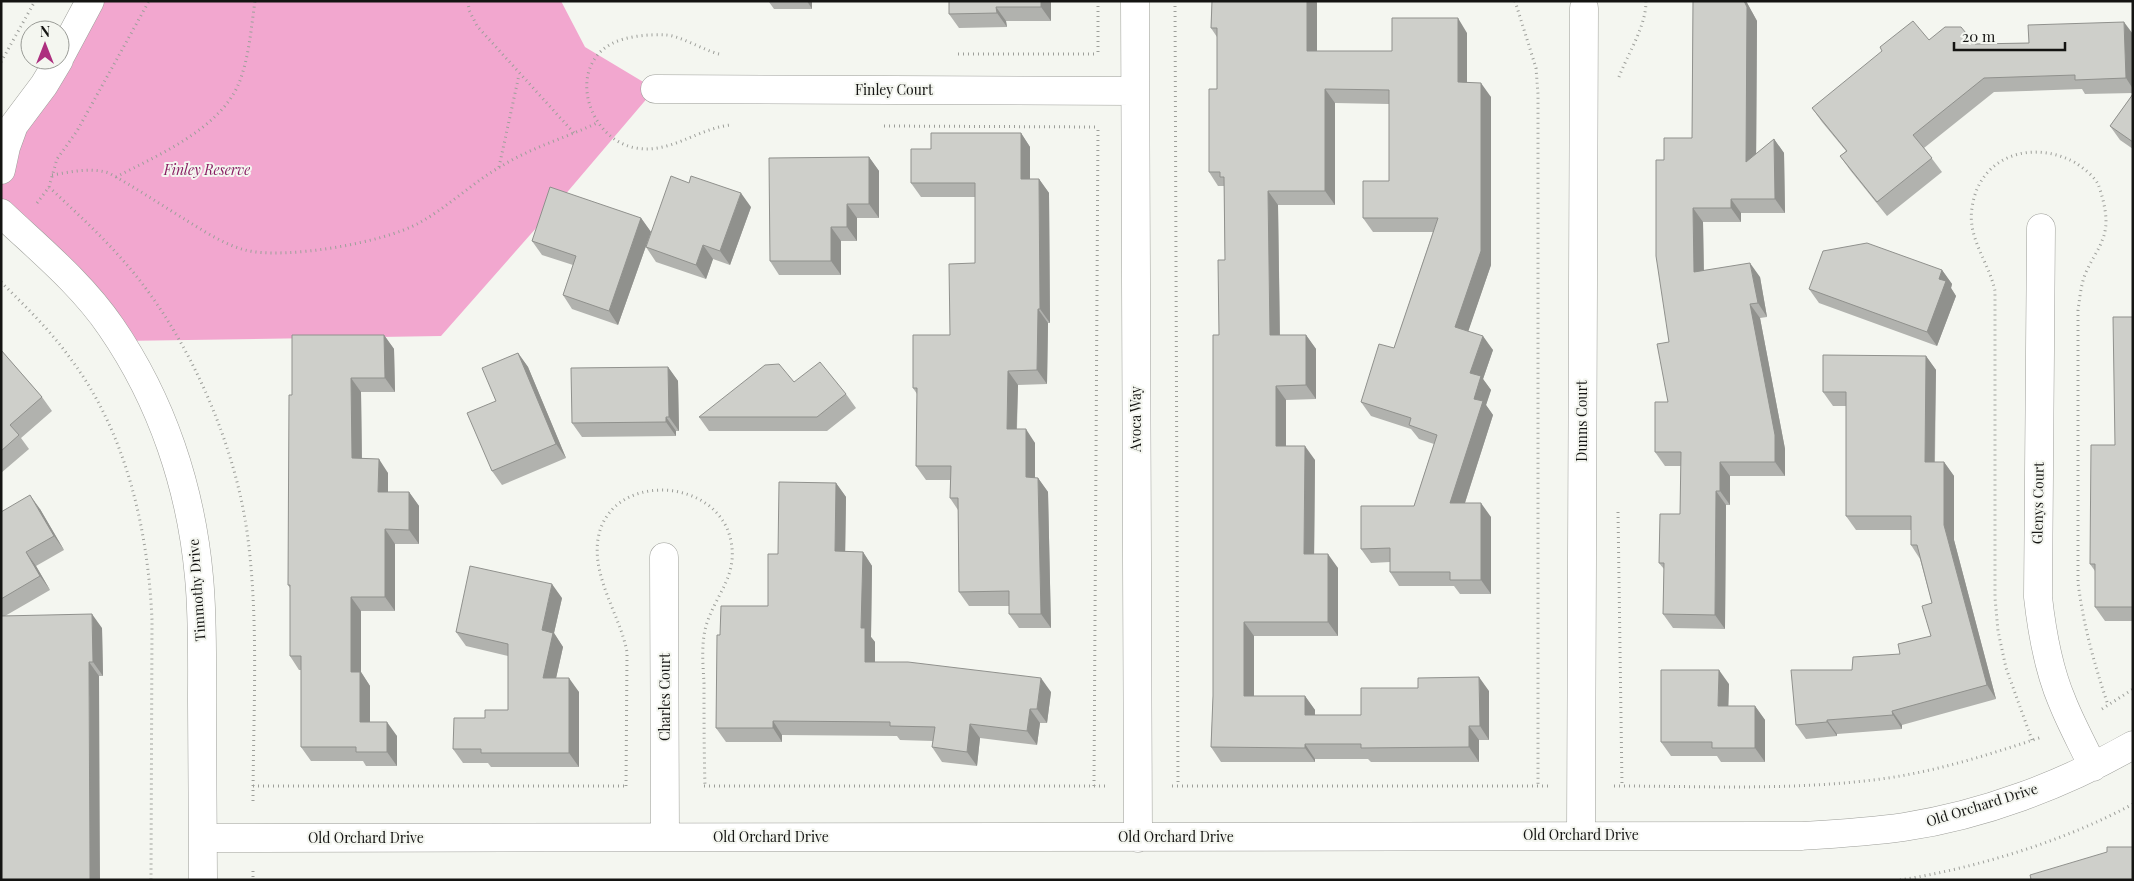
<svg xmlns="http://www.w3.org/2000/svg" width="2134" height="881" font-family="'Playfair Display',serif">
<style>
.green{fill:#f2a7cf}
.lines{fill:none;stroke-linecap:round;stroke-linejoin:round}
.minor-casing{stroke:#9d9e99;stroke-width:29}
.path{stroke:#9d9f9a;stroke-width:3;stroke-dasharray:1 4;stroke-linecap:butt}
.minor{stroke:#fff;stroke-width:28}
.wall{fill:#b1b2ae}
.shaded-wall{fill:#90918d}
.building{fill:#cecfca;stroke:#90918d}
.labels{text-anchor:middle;stroke-width:4;stroke-linejoin:round;paint-order:stroke}
.street-label{font-size:14px;fill:#141412;stroke:#f4f6f0}
.park-label{font-size:14px;font-style:italic;fill:#871d61;stroke:#f4f6f0}
</style>
<rect width="100%" height="100%" fill="#f4f6f0"/>
<path class="green" d="M89 1H561L585 47 655 89 552 210 441 336 120 341 1 213V170Z"/>
<g class="lines">
<defs>
<path id="minor" d="M1135 1 1138 838
M60 57 90 1
M655 89 1134 91
M1 170 6 147 14 125 44 85 59 60
M1 213C39 249 81 283 111 327 162 401 191 488 199 577 203 618 202 661 202 702 202 761 203 821 203 880
M2041 228 2038 597C2042 633 2048 668 2062 701 2071 724 2083 745 2093 767
M664 557 665 836
M1581 835 1584 8
M203 838 1801 836C1835 834 1870 832 1904 827 1983 815 2063 785 2133 745"/>
</defs>
<use href="#minor" class="minor-casing"/>
<path class="path" d="M468 1 469 10 477 26 574 133
M1098 1V54
M1175 1 1178 786
M1515 1 1536 68 1538 94V786
M719 54C703 50 681 36 666 35 649 34 626 36 611 44 566 69 589 140 636 148 670 154 697 129 730 125
M958 54H1098
M1 62 35 1
M1619 77C1628 53 1646 27 1646 1
M884 126 1098 127
M499 167 519 75
M52 175C71 172 90 167 109 173 134 187 157 202 181 217 201 229 222 244 245 250 284 260 383 243 419 223 448 207 472 183 500 167 530 148 565 138 597 123
M116 177C158 155 220 129 239 83 249 58 251 29 255 1
M49 187C81 217 114 247 141 282 195 352 237 451 248 539 259 626 253 716 253 804
M37 203 49 187 57 159 77 131 149 1
M1 282C25 306 50 330 70 358 126 432 148 529 152 620L151 880
M1618 512 1622 786
M2102 709 2133 689
M2032 740 2006 668 1998 631 1995 598V291C1989 262 1967 238 1972 208 1979 155 2033 139 2076 163 2083 168 2094 176 2098 184 2102 194 2106 210 2106 221 2106 241 2095 253 2087 270 2081 282 2080 297 2078 310V583C2084 628 2094 663 2108 705
M253 786H628
M626 786 627 652C620 615 592 578 598 539 609 471 718 476 731 541 738 577 715 595 706 626 701 644 703 665 704 683 704 717 704 751 705 786
M704 786H1105
M1094 786 1098 127
M1172 786H1548
M1614 786C1705 786 1797 791 1888 778 1941 770 1991 754 2042 737
M253 871V880
M1900 880C1976 868 2065 841 2133 804"/>
<use href="#minor" class="minor"/>
</g>
<path class="wall" d="M729 1H812V9H774L769 2Z
M949 1H1051V21H1006L1007 27 959 28 949 14Z
M1212 1H1316L1317 3V51H1392L1467 33V82L1491 97V265L1468 331 1493 350 1483 379 1491 390 1486 405 1493 415 1465 503 1491 517V594H1460L1454 586H1399L1390 572V562L1371 563 1361 549 1414 506 1434 444 1419 439 1411 429 1371 416 1361 402 1394 348 1433 232H1373L1363 218 1389 181V104L1335 103V205H1278L1280 335H1306L1316 349V399L1286 400V446L1315 460 1314 554 1338 568V636H1254V696H1305L1315 710V715H1361L1489 691V740H1479V762H1371L1368 759H1315V762H1221L1211 747 1213 696 1219 335 1225 260 1224 186H1218L1209 172 1217 89V37L1211 28Z
M1693 1H1746L1757 21 1756 154 1774 139 1784 153 1785 213H1741V222H1703L1704 271 1760 277 1767 317 1760 318 1785 449V476H1730V505H1726L1725 629 1673 628 1663 614 1664 569 1659 563 1680 514 1681 466H1665L1655 452 1668 402 1669 342 1664 160 1692 138Z
M2133 34V93L2085 94 2082 89 1994 92 1924 148 1942 172 1887 216 1850 170 1840 156 1846 151 1822 122 1812 108 1929 40 1975 44 2029 43Z
M2133 94V149L2120 140 2110 126Z
M1021 133 1030 147V179H1039L1049 193 1050 323H1048L1047 384 1018 385 1017 429 1035 443V478H1038L1048 492 1051 628H1019L1009 614V606H969L959 592 958 510 950 498V480H926L916 466 917 394 913 388 950 335 975 263V197H921L911 183 931 149Z
M869 157 879 171V218H857V241H841V275H779L770 261Z
M751 207 730 265 713 259 706 279 656 262 646 247Z
M641 218 651 232 618 325 572 309 563 295 573 265 542 255 532 241Z
M1942 270 1952 284 1951 288 1956 296 1937 346 1819 303 1809 289Z
M2133 317V621H2105L2095 607V571L2090 564 2115 445Z
M384 335 394 349 395 392H361L362 458 388 473V492H409L419 506V544H395V611H361V672L370 686V722L397 736V766H366L363 761H311L301 747V670H299L290 656V588L288 585 292 395Z
M1 350 42 397 52 411 21 438 29 449 1 473Z
M518 353 528 367 566 458 502 485 492 471 496 401Z
M1926 356 1936 370 1935 462H1944L1954 476V540L1996 699 1902 725V729L1837 734V736L1806 739 1796 725 1852 670 1900 654 1931 636 1932 603 1920 559 1911 545V530H1856L1846 516V406H1833L1823 392Z
M668 367 678 381 679 431H676V436L582 437 572 423Z
M846 394 856 408 827 431H709L699 417Z
M836 483 846 497 845 551 863 552 872 566 871 637 875 642V662L1051 692 1047 723H1040L1037 745 980 738 977 766 942 762 932 747 933 741 900 740 897 736 782 735V742H726L716 728 720 635 768 606 778 554Z
M40 509 64 550 36 566 50 590 5 616 102 628 103 676H99L1 880V512Z
M562 598 554 633 563 647 556 678 579 692V767H491L488 763H463L453 749 485 718 508 710V656L466 646 456 632Z
M1729 684 1728 706H1755L1765 720V762H1721L1717 756H1671L1661 742Z"/>
<path class="shaded-wall" d="M807 1H812V9Z
M1041 1H1051V21L1041 7Z
M1307 1H1316L1317 3V65L1307 51Z
M1744 1H1746L1757 21 1756 176 1746 162Z
M996 7 1006 21 1007 27 997 13Z
M1458 18 1467 33V96L1458 82Z
M2124 22 2133 34V89L2126 78Z
M1481 83 1491 97V265L1465 341 1455 327Z
M1325 89 1335 103V205L1325 191Z
M1021 133 1030 147V193L1021 179Z
M1774 139 1784 153 1785 213 1775 199Z
M869 157 879 171V218L869 204Z
M1039 179 1049 193 1050 323 1040 309Z
M1268 191 1278 205 1280 349 1270 335Z
M741 193 751 207 730 265 720 251Z
M1731 199 1741 213V222L1731 208Z
M847 204 857 218V241L847 227Z
M1693 208 1703 222 1704 287 1694 272Z
M641 218 651 232 618 325 609 311Z
M831 227 841 241V275L831 261Z
M703 245 713 259 706 279 696 265Z
M1750 263 1760 277 1767 317 1758 303Z
M1942 270 1952 284 1951 288 1956 296 1937 346 1927 332 1939 279Z
M1750 304 1760 318 1785 449V476L1775 462Z
M1038 309 1048 323 1047 384 1037 370Z
M384 335 394 349 395 392 385 378Z
M1306 335 1316 349V399L1306 385Z
M1483 336 1493 350 1483 379 1491 390 1486 405 1493 415 1460 518 1450 503 1474 399 1470 373Z
M518 353 528 367 566 458 556 444Z
M1926 356 1936 370 1934 476 1925 462Z
M668 367 678 381 679 431 669 417Z
M1008 371 1018 385 1016 443 1007 429Z
M351 378 361 392 362 473 352 458Z
M1276 386 1286 400V460L1276 446Z
M666 417 676 431V436L666 422Z
M1026 429 1035 443V492L1026 477Z
M1305 446 1315 460 1314 568 1304 554Z
M379 459 388 473V506L378 492Z
M1720 462 1730 476V505L1720 491Z
M1944 462 1954 476V540L1996 699 1987 685 1944 525Z
M1038 478 1048 492 1051 628 1041 614Z
M836 483 846 497 845 565 835 551Z
M1716 491 1726 505 1725 629 1715 615Z
M409 492 419 506V544L409 530Z
M30 495 40 509 64 550 54 536Z
M1481 503 1491 517V594L1481 580Z
M385 529 395 544V611L385 597Z
M26 552 36 566 50 590 40 576Z
M863 552 872 566 871 637 875 642V676L865 662 861 628Z
M1328 554 1338 568V636L1328 622Z
M552 584 562 598 554 633 563 647 553 692 543 678 542 630Z
M351 597 361 611V672L370 686V736L360 722 351 672Z
M92 614 102 628 103 676 93 662Z
M1244 622 1254 636V710L1244 696Z
M89 662 99 676 100 880H90Z
M1719 670 1729 684 1728 720 1718 706Z
M1479 677 1489 691V740L1480 726Z
M569 678 579 692V767L569 753Z
M1041 678 1051 692 1047 723 1037 709Z
M1305 696 1315 710V729L1305 715Z
M1755 706 1765 720V762L1755 748Z
M1030 709 1040 723 1037 745 1027 731Z
M1892 711 1902 725V729L1893 715Z
M1827 720 1837 734V736L1827 722Z
M773 721 782 735V742L773 728Z
M387 722 397 736V766L387 752Z
M970 724 980 738 977 766 967 752Z
M1469 726 1479 740V762L1469 747Z
M1305 744 1315 759V762L1305 748Z"/>
<path class="building" d="M949 1H1041V7H996L997 13 949 14Z
M1212 1H1307V51H1392V18H1458V82L1481 83V251L1455 327 1483 336 1470 373 1481 376 1474 399 1483 401 1450 503H1481V580H1450V572H1390V548L1361 549V506H1414L1437 435 1409 425 1411 418 1361 402 1379 344 1394 348 1438 218H1363V181H1389V90L1325 89V191H1268L1270 335H1306V385L1276 386V446H1305L1304 554H1328V622H1244V696H1305V715H1361V688H1418V678L1479 677 1480 726H1469V747L1361 748V744H1305V748L1211 747 1213 696V335H1219L1218 260H1225L1224 177H1220V172H1209V89H1217V28H1211Z
M1693 1H1744L1747 7 1746 162 1774 139 1775 199H1731V208H1693L1694 272 1750 263 1758 303 1750 304 1775 435V462H1720V491H1716L1715 615 1663 614 1664 563H1659L1660 514H1680L1681 452H1655V402H1668L1657 344 1669 342 1656 256V160H1664V138H1692Z
M1913 21 1929 40 1945 27H1961L1975 44 2029 43 2028 25 2124 22 2126 78 2075 80V75L1984 78 1913 135 1932 158 1877 202 1840 156 1847 151 1812 108 1882 51 1880 47Z
M2133 94V142L2110 126Z
M931 133H1021V179H1039L1040 309H1038L1037 370 1008 371 1007 429H1026V477L1038 478 1041 614H1009V591L959 592 958 498H950L951 466H916L917 388H913V335H950L949 264 975 263V183H911V149H931Z
M869 157V204H847V227H831V261H770L769 158Z
M671 176 689 183 691 176 741 193 720 251 703 245 696 265 646 247Z
M550 187 641 218 609 311 563 295 576 256 532 241Z
M1867 243 1942 270 1939 279 1946 281 1927 332 1809 289 1823 251Z
M2113 317H2133V607H2095V564H2090L2091 445H2115Z
M292 335H384L385 378H351L352 458 379 459 378 492H409V530L385 529V597H351V672H360V722H387V752H356V747H301V656H290V585H288L289 395H292Z
M1 350 42 397 10 425 19 435 1 451Z
M518 353 556 444 492 471 467 413 496 401 482 368Z
M1823 355 1926 356 1925 462H1944V525L1987 685 1892 711 1893 715 1827 720V722L1796 725 1791 670H1852L1853 657 1900 654 1898 644 1931 636 1922 606 1932 603 1917 545H1911V516H1846V392H1823Z
M820 362 846 394 817 417H699L765 365 779 364 794 382Z
M668 367 669 417H666V422L572 423 571 368Z
M779 482 836 483 835 551 863 552 861 628H865V662H908L1041 678 1037 709H1030L1027 731 970 724 967 752 932 747 935 727 890 726V722L773 721V728H716L717 635H720L721 606H768V554H778Z
M30 495 54 536 26 552 40 576 1 599V512Z
M470 566 552 584 542 630 553 633 543 678H569V753H481V749H453L454 718H485V710H508V644L456 632Z
M92 614 93 662H89L90 880H1V616Z
M1661 670H1719L1718 706H1755V748H1712V742H1661Z
M2107 847H2133V880H2028L2031 879 2030 875 2107 852Z"/>
<g class="labels">
<g class="street-label">
<text x="894" y="95">Finley Court</text>
<text transform="translate(1136 419) rotate(-90)" y="5">Avoca Way</text>
<text transform="translate(1582 421) rotate(-90)" y="5">Dunns Court</text>
<text transform="translate(2038 503) rotate(-89)" y="5">Glenys Court</text>
<text transform="translate(197 590) rotate(-94)" y="5">Timmothy Drive</text>
<text transform="translate(665 697) rotate(-90)" y="5">Charles Court</text>
<text transform="translate(1982 805) rotate(-17)" y="5">Old Orchard Drive</text>
<text x="1581" y="840">Old Orchard Drive</text>
<text x="771" y="842">Old Orchard Drive</text>
<text x="1176" y="842">Old Orchard Drive</text>
<text x="366" y="843">Old Orchard Drive</text>
</g>
<g class="park-label">
<text x="207" y="175">Finley Reserve</text>
</g>
</g>
<rect width="2134" height="881" fill="none" stroke="#141412" stroke-width="5"/>
<g transform="translate(45 45)"><circle r="24" fill="#f4f6f0" stroke="#9a9c97"/>
<path d="M0-4L9 19L0 12L-9 19Z" fill="#ad2f7f"/>
<text y="-8" font-size="14" font-weight="bold" text-anchor="middle" fill="#141412">N</text>
</g>
<path d="M1954 42v8h111v-8" fill="none" stroke="#141412" stroke-width="2.5"/>
<text x="1962" y="42" font-size="15" fill="#141412" stroke="#f4f6f0" stroke-width="4" paint-order="stroke">20 m</text>
</svg>
